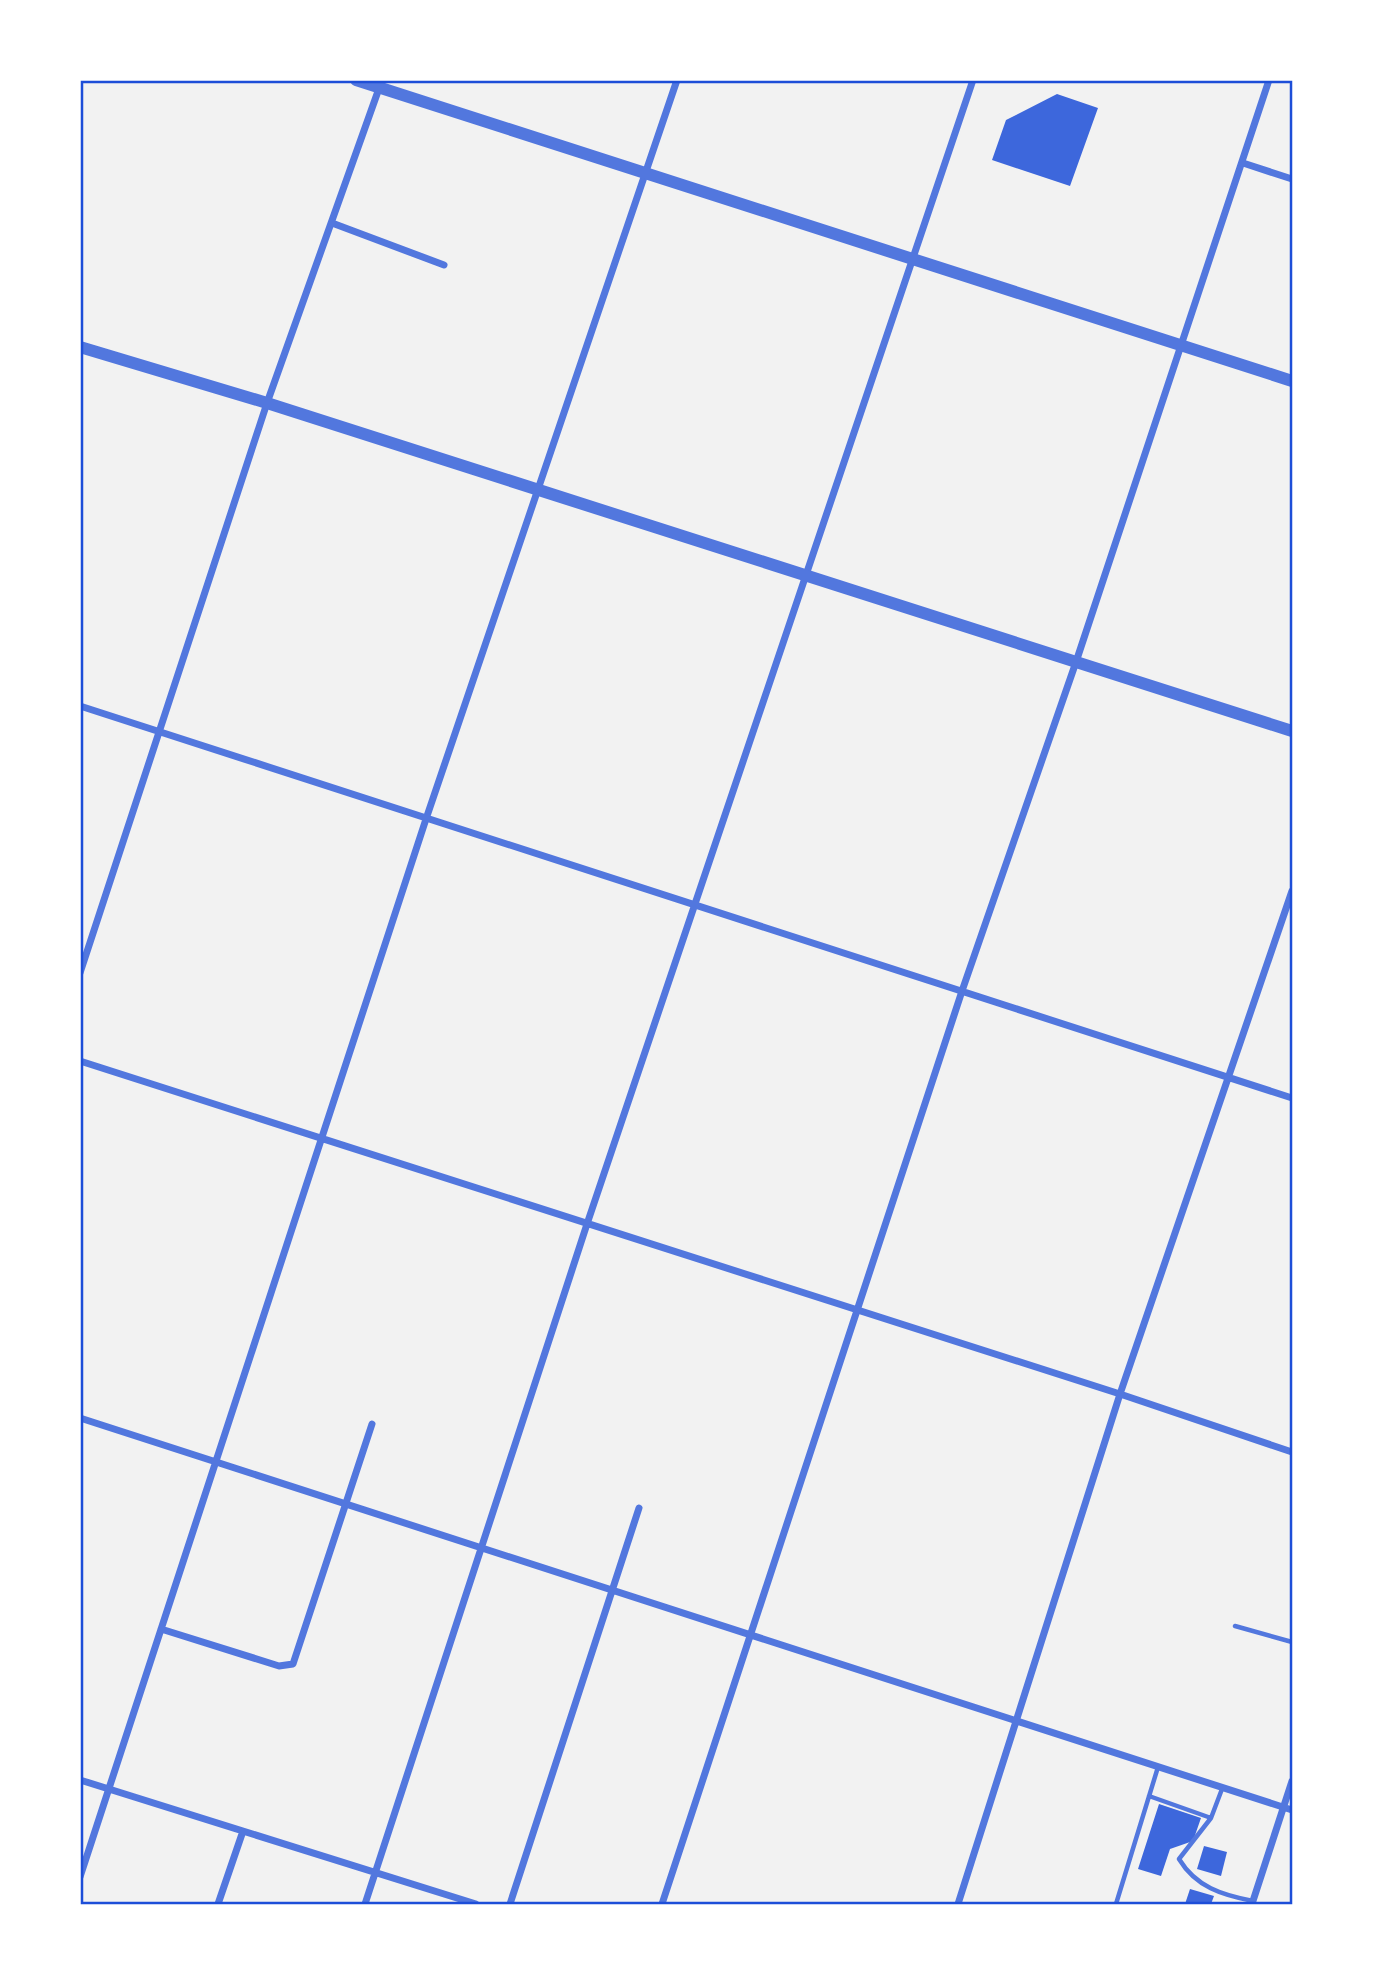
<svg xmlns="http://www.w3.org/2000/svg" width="1373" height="1985" font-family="Montserrat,sans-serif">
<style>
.building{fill:#3d67dc}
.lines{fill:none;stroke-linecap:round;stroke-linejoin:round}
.service{stroke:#5277de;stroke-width:4.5}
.minor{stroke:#5277de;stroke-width:7}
.tertiary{stroke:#5277de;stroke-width:12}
.neatline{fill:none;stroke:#1d4ed8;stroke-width:2.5}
</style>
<rect width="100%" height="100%" fill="#f2f2f2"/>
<path class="building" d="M1057 94 1098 108 1070 186 992 160 1006 120Z
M1159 1804 1201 1818 1193 1841 1170 1849 1161 1876 1138 1869Z
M1204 1846 1227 1852 1221 1876 1197 1869Z
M1190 1889 1214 1896 1211 1904H1185Z"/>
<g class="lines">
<path class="service" d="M1235 1626 1292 1642
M1222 1789 1211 1818 1179 1859C1196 1887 1222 1895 1253 1901
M1149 1796 1211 1818
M1116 1904 1158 1767"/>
<path class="minor" d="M1243 163 1292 179
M332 223 444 265
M80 706 1292 1098
M80 973 267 403 382 80
M80 1061 1120 1394 1292 1452
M80 1418 1292 1810
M161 1629 279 1666 293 1664 372 1424
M80 1780 476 1904
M80 1877 426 819 677 80
M218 1904 243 1831
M365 1904 587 1224 973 80
M510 1904 639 1508
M662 1904 962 991 1076 662 1269 80
M958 1904 1120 1394 1292 891
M1252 1904 1292 1781"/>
<path class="tertiary" d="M356 80 1292 381
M80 347 267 403 1292 731"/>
</g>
<rect width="1373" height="1985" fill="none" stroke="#ffffff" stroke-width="164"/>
<rect x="82" y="82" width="1209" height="1821" class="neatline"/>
</svg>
